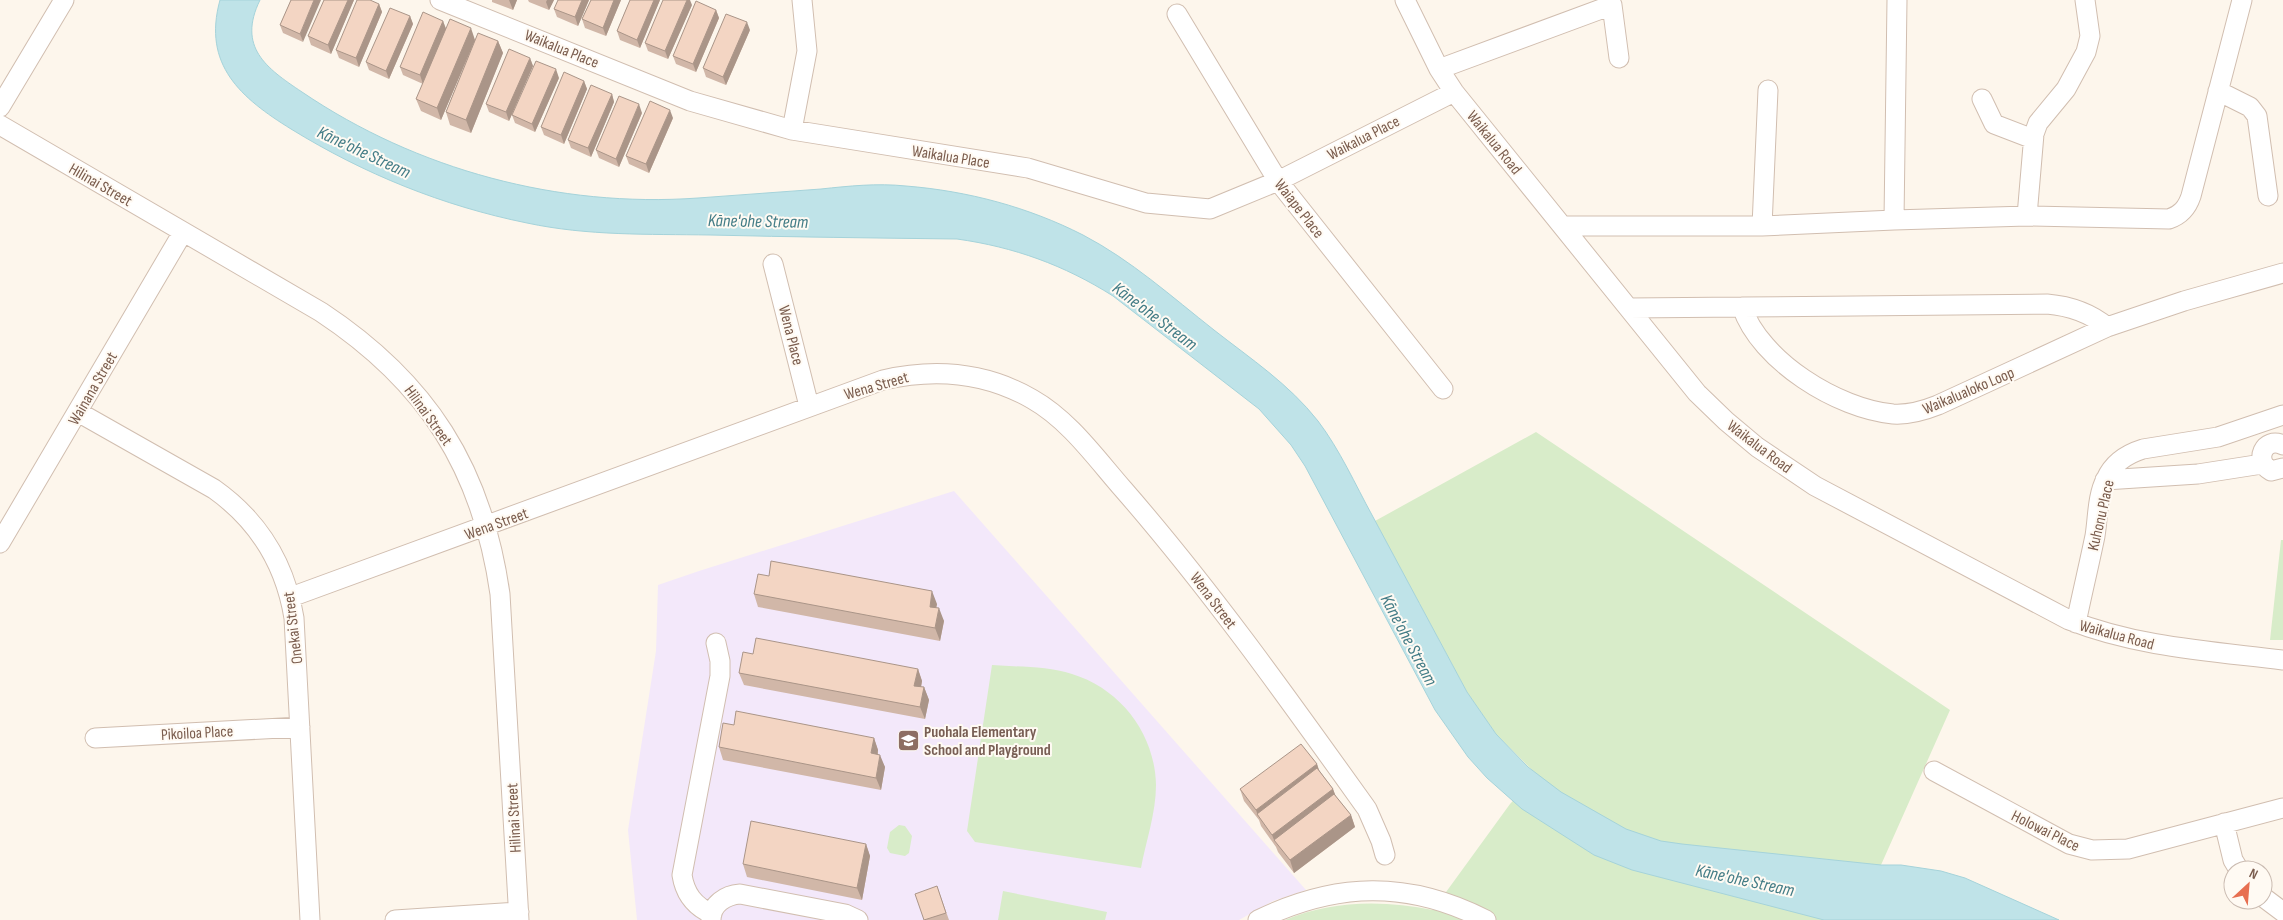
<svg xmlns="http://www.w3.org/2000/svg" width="2283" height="920" font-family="'Sofia Sans Condensed',sans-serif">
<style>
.education{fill:#f3e8fa}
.green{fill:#d8ecc9}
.water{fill:#bfe3e8;stroke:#a5d3da}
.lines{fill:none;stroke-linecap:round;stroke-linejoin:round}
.minor-casing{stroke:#d1beb0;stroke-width:21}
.minor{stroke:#fff;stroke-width:19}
.wall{fill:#d1b7a8}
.shaded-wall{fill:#aa9588}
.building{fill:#f3d5c3;stroke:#aa9588}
.labels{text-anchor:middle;stroke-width:4;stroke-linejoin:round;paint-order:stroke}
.street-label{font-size:16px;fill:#7a5c4d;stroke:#fffaf3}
.education-label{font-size:16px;font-weight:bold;fill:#785e54;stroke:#fffaf3;text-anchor:start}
.water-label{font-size:18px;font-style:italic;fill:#437c86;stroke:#fffaf3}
</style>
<rect width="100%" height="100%" fill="#fdf6ec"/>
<path class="education" d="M954 491 1306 890 1273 901 1239 920H637L628 830 656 651 658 585 699 571Z"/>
<path class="green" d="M1536 432 1950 710 1881 865 1874 920H1285C1332 900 1384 900 1433 910L1510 804 1537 775 1496 734 1467 692 1375 521Z
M2281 540H2283V640H2270Z
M992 665C1018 667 1047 666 1072 674 1121 689 1155 734 1156 785 1156 813 1146 841 1141 868L975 842 967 831Z
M899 825 905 826 912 836 909 853 905 856 890 853 887 848 890 832Z
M1003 891 1107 912 1105 920H998Z"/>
<path class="water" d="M220 0H260C237 47 266 68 302 92 417 170 559 208 698 198 739 195 780 192 821 189 849 186 877 183 906 186 968 191 1028 207 1083 235 1131 260 1172 297 1214 330 1251 359 1289 384 1318 421 1340 450 1355 484 1372 515 1404 574 1435 633 1467 692L1496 734 1528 767 1561 792 1626 829 1661 841 1682 844 1881 865H1901L1941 871 1965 878 2059 920H1824L1632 870 1594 855 1522 809 1487 778 1468 757 1435 710 1305 466 1291 445 1259 409 1113 296C1064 265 1014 247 957 239 874 238 792 237 710 235 648 234 588 236 527 223 443 206 364 174 291 129 241 98 202 65 220 0Z"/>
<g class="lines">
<defs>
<path id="minor" d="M440 0 690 101 792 130 1028 168 1146 203 1210 209 1278 181 1454 92
M1405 0 1439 69 1454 92 1697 393 1726 421 1757 447 1815 486 2069 620C2137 647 2210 651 2283 660
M1177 14 1278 181 1443 389
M1439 69 1612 5 1619 58
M2218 91 2250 107 2257 116 2268 196
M1982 99 1994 124 2033 139
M0 107 64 0
M0 125 321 312C427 382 482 468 500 594L519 920
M792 130 807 51 802 0
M2027 216 2034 134 2038 123 2066 89 2086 52 2090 36 2085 0
M1894 220 1897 0
M1563 226H1762L1894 220 2027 216 2169 219C2181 215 2187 208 2191 196L2242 0
M1762 226 1768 90
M773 264 809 406
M1742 307 2047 304C2070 306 2089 312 2107 327
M1629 308 1742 307C1760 361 1838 409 1893 414 1909 415 1923 411 1938 405L2107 327 2184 301 2283 273
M78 412 214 489C259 521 285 563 294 618L310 920
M2283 445C2264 436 2253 461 2271 471L2283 468
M2105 480 2198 474 2262 464
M0 543 183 232
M291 597 883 380C935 368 985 372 1032 399 1069 420 1095 457 1123 489 1211 590 1289 700 1367 809L1381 841 1385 855
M2076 623C2082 594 2089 565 2095 536 2098 518 2097 496 2106 479 2113 463 2127 454 2143 449L2218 437 2283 415
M95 738 300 727
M1934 771 2069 844 2092 850 2128 849 2283 808
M2224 823 2233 860 2239 870
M2263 897 2283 912
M712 914C694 906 685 894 682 875L720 676V661L716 643
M395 920 519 912
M711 920C711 904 726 895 740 894L845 914 858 920
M1258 920C1336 882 1408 880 1486 920"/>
</defs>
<use href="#minor" class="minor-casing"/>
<use href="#minor" class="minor"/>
</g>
<path class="wall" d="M291 0 303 42 283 33 280 25Z
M324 0H354L331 54 311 45 308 36Z
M492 0H517L513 10 492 2Z
M528 0H554L549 10 529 2Z
M589 0 578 26 557 17 554 9Z
M591 0H621L606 36 585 28 582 19Z
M630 0H660L640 48 620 40 617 31Z
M379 4 382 12 359 67 339 58 336 50Z
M692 5 668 59 648 51 645 43Z
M716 10 719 18 696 72 676 64 673 56Z
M410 16 413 24 389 79 369 70 366 62Z
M443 21 446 29 475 40 498 41 503 53 471 133 450 125 446 112 471 49 441 120 421 111 416 99 423 84 403 75 400 67Z
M750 30 726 85 706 77 703 68Z
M530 58 533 66 509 121 489 112 486 104Z
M559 78 535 132 515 123 512 115Z
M584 81 587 89 564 144 544 135 541 127Z
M612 94 614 102 591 157 571 148 568 140Z
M642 113 619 167 599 158 596 150Z
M673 118 649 173 629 164 626 156Z
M754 594 937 604 936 608 944 621 940 641 758 607Z
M753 654 918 669 922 681 921 687H924L929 700 925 719 744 685 739 673Z
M734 725 874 738 878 750V754L885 767 881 790 723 760 719 747Z
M1317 764 1319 770 1333 789 1335 795 1351 815 1355 827 1294 873 1278 852 1276 847 1261 826 1259 820 1244 801 1240 789Z
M866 844 870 856 862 900 747 877 743 864Z
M937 886 949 920H924Z"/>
<path class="shaded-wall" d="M314 0H321L303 42 300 34Z
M348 0H354L331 54 328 45Z
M509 0H517L513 10Z
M547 0H554L549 10 546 2Z
M582 0H589L578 26 575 17Z
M614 0H621L606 36 603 28Z
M654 0H660L640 48 637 40Z
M687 0H690L692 5 668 59 665 51Z
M379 4 382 12 359 67 356 58Z
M716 10 719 18 696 72 693 64Z
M410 16 413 24 389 79 386 71Z
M443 21 446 29 423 84 420 75Z
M747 22 750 30 726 85 723 77Z
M471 28 475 40 441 120 437 108Z
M498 41 503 53 471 133 466 120Z
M530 58 533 66 509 121 506 112Z
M556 69 559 78 535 132 532 124Z
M584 81 587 89 564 144 561 135Z
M612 94 614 102 591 157 588 148Z
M639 104 642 113 619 167 616 159Z
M670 110 673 118 649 173 646 164Z
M932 591 937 604 934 619 930 607Z
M939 608 944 621 940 641 935 628Z
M918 669 922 681 919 698 914 686Z
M924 687 929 700 925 719 920 707Z
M874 738 878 750 876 765 871 753Z
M880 755 885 767 881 790 876 778Z
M1317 764 1321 777 1258 816 1256 810Z
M1333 789 1338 802 1274 840 1272 835Z
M1351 815 1355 827 1294 873 1290 860Z
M866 844 870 856 862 900 857 888Z"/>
<path class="building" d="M291 0H314L300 34 280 25Z
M324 0H348L328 45 308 36Z
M357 0H370L379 4 356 58 336 50Z
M558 0H582L575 17 554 9Z
M591 0H614L603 28 582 19Z
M630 0H654L637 40 617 31Z
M663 0H687L665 51 645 43Z
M696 1 716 10 693 64 673 56Z
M390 8 410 16 386 71 366 62Z
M423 12 443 21 420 75 400 67Z
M726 14 747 22 723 77 703 68Z
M450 19 471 28 437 108 416 99Z
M478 33 498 41 466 120 446 112Z
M509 49 530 58 506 112 486 104Z
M536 61 556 69 532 124 512 115Z
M564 72 584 81 561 135 541 127Z
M591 85 612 94 588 148 568 140Z
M619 96 639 104 616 159 596 150Z
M650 101 670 110 646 164 626 156Z
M771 561 932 591 930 607 939 608 935 628 754 594 758 574 769 576Z
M756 638 918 669 914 686 924 687 920 707 739 673 743 652 753 654Z
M736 711 874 738 871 753 880 755 876 778 719 747 723 723 734 725Z
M1301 744 1317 764 1256 810 1240 789Z
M1317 768 1333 789 1272 835 1257 814Z
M1334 794 1351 815 1290 860 1274 840Z
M751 821 866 844 857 888 743 864Z
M937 886 946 913 924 920 915 894Z"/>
<defs>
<symbol id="school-square" viewBox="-11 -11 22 22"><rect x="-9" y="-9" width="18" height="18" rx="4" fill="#8d6e63" stroke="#fffaf3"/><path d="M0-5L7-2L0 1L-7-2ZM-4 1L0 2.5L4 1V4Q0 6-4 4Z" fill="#fff"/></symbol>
</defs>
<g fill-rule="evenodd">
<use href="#school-square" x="896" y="728" width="25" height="25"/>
</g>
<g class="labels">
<g class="street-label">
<text transform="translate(562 48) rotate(22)" y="6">Waikalua Place</text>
<text transform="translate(1363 137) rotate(-27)" y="6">Waikalua Place</text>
<text transform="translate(1495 142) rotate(51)" y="6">Waikalua Road</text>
<text transform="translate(951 156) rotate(9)" y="6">Waikalua Place</text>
<text transform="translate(101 184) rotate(30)" y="6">Hilinai Street</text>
<text transform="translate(1300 208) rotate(52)" y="6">Waiape Place</text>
<text transform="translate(792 335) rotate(76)" y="6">Wena Place</text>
<text transform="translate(876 385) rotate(-16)" y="6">Wena Street</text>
<text transform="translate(92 388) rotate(-60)" y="6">Wainana Street</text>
<text transform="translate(1968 390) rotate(-23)" y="6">Waikalualoko Loop</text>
<text transform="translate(429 415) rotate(54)" y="6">Hilinai Street</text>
<text transform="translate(1760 446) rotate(37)" y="6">Waikalua Road</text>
<text transform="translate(2100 515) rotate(-77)" y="6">Kuhonu Place</text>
<text transform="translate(496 523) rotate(-20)" y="6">Wena Street</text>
<text transform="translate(1214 600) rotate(53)" y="6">Wena Street</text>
<text transform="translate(292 628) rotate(-97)" y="6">Onekai Street</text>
<text transform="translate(2117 634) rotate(15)" y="6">Waikalua Road</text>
<text transform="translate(197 732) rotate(-3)" y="6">Pikoiloa Place</text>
<text transform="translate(513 818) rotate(-93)" y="6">Hilinai Street</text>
<text transform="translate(2046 830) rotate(26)" y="6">Holowai Place</text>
</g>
<g class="education-label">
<text x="924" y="737">Puohala Elementary<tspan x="924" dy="18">School and Playground</tspan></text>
</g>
<g class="water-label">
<text transform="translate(364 152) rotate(25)" y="6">Kāne'ohe Stream</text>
<text transform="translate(758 221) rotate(1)" y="6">Kāne'ohe Stream</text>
<text transform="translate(1155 316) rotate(37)" y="6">Kāne'ohe Stream</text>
<text transform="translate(1409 640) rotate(62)" y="6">Kāne'ohe Stream</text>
<text transform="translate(1745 880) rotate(12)" y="6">Kāne'ohe Stream</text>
</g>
</g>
<g transform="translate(2248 885) rotate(26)"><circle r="24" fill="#fffaf3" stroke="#cabbb1"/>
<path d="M0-4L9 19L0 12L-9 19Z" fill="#e76f51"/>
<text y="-8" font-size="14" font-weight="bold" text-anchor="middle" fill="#7a5c4d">N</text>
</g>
</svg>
